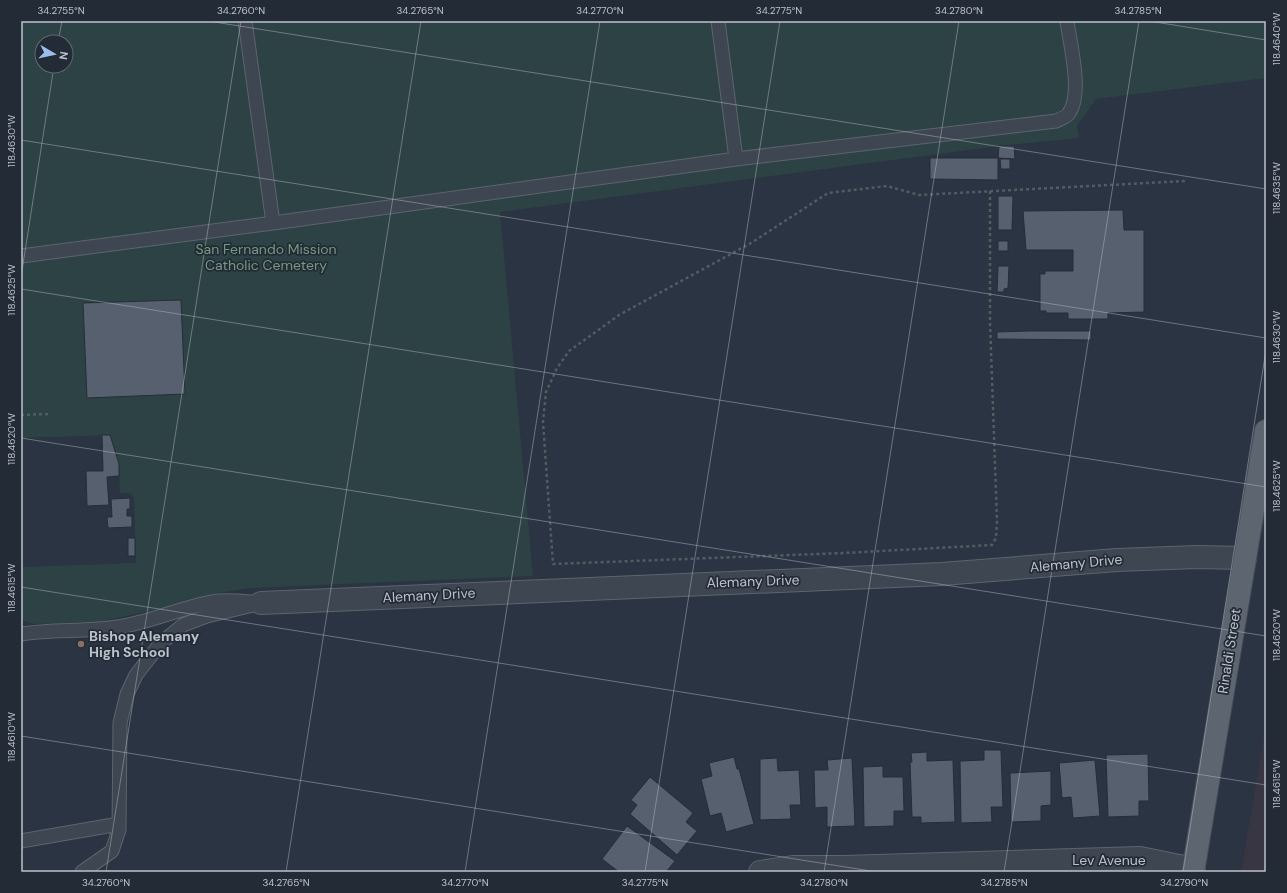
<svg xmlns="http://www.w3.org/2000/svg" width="1287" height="893" font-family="'DM Sans',sans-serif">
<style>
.medical{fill:#383643}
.green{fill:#2d4244;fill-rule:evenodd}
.building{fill:#56606e;stroke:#252d39}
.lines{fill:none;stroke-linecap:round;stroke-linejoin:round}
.service-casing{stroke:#5d646f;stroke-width:15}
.minor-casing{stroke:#5d646f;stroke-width:24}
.primary-casing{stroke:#484f5b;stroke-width:24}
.path{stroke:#4d5f61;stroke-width:2.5;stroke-dasharray:3 3;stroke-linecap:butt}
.service{stroke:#3e4652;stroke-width:13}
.minor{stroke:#3e4652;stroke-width:22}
.primary{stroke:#5d6571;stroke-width:22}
.ticks{fill:none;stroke:#bcc2cb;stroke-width:1;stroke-opacity:0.45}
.education-dot{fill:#8d6e63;stroke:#232b37;stroke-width:1.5}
.labels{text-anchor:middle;stroke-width:3.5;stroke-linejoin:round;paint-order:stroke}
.park-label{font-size:14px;fill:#759a7e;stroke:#232b37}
.street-label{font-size:14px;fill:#bcc2cb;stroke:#232b37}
.poi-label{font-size:14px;font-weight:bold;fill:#bcc2cb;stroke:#232b37;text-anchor:start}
.neatline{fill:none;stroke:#bcc2cb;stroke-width:1.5}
.ticks-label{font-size:10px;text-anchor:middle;fill:#bcc2cb}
</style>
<rect width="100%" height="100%" fill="#2a3442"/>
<path class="medical" d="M1266 725V872H1241Z"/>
<path class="green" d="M21 21H1266V78L1096 99 1077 126 1079 138 999 146 500 212 533 576 251 588 217 593 160 609 97 622 34 624 21 620V567L136 563 134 497 130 493H120L119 464 110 435 21 438ZM42 42H66V66H42Z"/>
<path class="building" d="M999 146H1014L1015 159 998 158Z
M930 158H998V180L930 179Z
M1000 159H1010V169H1001Z
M998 196H1013L1012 230H998Z
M1123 210 1124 230H1144V312L1108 313V319H1068V313H1046V311H1040V274H1045V271H1073V250H1026L1023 211Z
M998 241H1008V251H998Z
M998 266H1009L1008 288 1004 289V292H997Z
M181 300 185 394 87 398 83 303Z
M1028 331H1091V340L997 339V332Z
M102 435H110L119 464V476L107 477 109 505 87 506 86 471H103Z
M130 498V509H127V516H132V527L108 528 107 517H112L111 499Z
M128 538H135V556H128Z
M984 750H1001L1003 807H991L992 822 961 823 960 761 984 760Z
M927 752V761L953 760 955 822 921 823V817H912L910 762H912L911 753Z
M1148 754 1149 801H1139V816L1108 817 1106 755Z
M734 757 737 769H739L754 824 726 832 721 813 710 816 701 779 712 776 709 763Z
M777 758 778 771 799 770 801 805H790L791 819 760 820V759Z
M852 758 855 826 827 827V807L815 808 814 770H828L827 760Z
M1095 760 1100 816 1073 818 1071 797 1062 798 1059 763Z
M883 766V777H903L904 811H894V826L864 827 863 767Z
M1051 771V805L1041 806V821L1011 822 1010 773Z
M650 777 693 813 686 822 697 831 677 855 630 814 637 805 631 800Z
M627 826 675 861 666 872H619L602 859Z"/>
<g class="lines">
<defs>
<path id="service" d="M245 21 273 223
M718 21 736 159
M21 256 273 223 736 159 1056 121C1060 119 1067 117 1069 113 1083 94 1070 44 1067 21
M21 634C53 629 86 632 118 627 152 622 184 606 218 601 229 600 240 601 251 602
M21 841 119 824
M82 872 112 851 119 830 120 723 127 694 136 675 160 644 183 625 207 616 261 603"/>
<path id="minor" d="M261 603 942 574 1117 560 1196 557 1245 558
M760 872 793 867H844L1140 858 1194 869"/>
<path id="primary" d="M1193 872 1266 431"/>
</defs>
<use href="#service" class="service-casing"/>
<use href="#minor" class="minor-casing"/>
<use href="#primary" class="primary-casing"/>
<path class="path" d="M990 191V322L997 521 996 538 992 545 844 553 553 564 543 422 546 392 557 368 569 351 619 315 751 243 828 193 887 186 919 195 1185 181
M21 415 49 414"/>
<use href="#service" class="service"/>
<use href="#minor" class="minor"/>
<use href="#primary" class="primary"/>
</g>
<path class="ticks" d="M208 21 1266 189M1149 21 1266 40M58 42 62 21M21 140 1266 338M21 277 54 66M21 289 1266 487M21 438 1266 636M21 587 1266 785M21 736 877 872M106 872 241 21M286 872 421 21M465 872 600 21M645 872 780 21M824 872 959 21M1004 872 1139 21M1183 872 1266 350"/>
<circle class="education-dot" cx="81" cy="644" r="4"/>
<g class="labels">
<g class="park-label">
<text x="266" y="254">San Fernando Mission<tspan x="266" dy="16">Catholic Cemetery</tspan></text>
</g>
<g class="street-label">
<text transform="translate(1076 563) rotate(-5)" y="5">Alemany Drive</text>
<text transform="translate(753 581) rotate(-2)" y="5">Alemany Drive</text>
<text transform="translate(429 595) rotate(-3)" y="5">Alemany Drive</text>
<text transform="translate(1229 651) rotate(-81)" y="5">Rinaldi Street</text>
<text x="1109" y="865">Lev Avenue</text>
</g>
<g class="poi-label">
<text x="89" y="641">Bishop Alemany<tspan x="89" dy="16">High School</tspan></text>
</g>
</g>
<rect width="1287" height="893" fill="none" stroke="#232b37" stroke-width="44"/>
<g transform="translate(54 54) rotate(99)"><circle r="19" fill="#232b37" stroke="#606772"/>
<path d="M0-3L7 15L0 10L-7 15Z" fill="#9dbdef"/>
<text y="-6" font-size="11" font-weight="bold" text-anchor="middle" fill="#bcc2cb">N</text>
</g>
<rect x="22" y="22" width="1243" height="849" class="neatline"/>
<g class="ticks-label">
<text x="61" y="14">34.2755°N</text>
<text x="241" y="14">34.2760°N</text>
<text x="420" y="14">34.2765°N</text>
<text x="600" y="14">34.2770°N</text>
<text x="779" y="14">34.2775°N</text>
<text x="959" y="14">34.2780°N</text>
<text x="1138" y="14">34.2785°N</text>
<text transform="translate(1276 39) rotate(-90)" y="4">118.4640°W</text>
<text transform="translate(11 141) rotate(-90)" y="4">118.4630°W</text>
<text transform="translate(1276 188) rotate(-90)" y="4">118.4635°W</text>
<text transform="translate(11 290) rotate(-90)" y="4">118.4625°W</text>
<text transform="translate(1276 337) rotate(-90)" y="4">118.4630°W</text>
<text transform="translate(11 439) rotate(-90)" y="4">118.4620°W</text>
<text transform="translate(1276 486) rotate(-90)" y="4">118.4625°W</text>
<text transform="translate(11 588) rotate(-90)" y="4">118.4615°W</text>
<text transform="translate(1276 635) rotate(-90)" y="4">118.4620°W</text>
<text transform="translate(11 737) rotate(-90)" y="4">118.4610°W</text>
<text transform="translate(1276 784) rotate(-90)" y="4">118.4615°W</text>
<text x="106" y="886">34.2760°N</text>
<text x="286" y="886">34.2765°N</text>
<text x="465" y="886">34.2770°N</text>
<text x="645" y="886">34.2775°N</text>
<text x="824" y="886">34.2780°N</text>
<text x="1004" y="886">34.2785°N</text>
<text x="1184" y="886">34.2790°N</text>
</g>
</svg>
